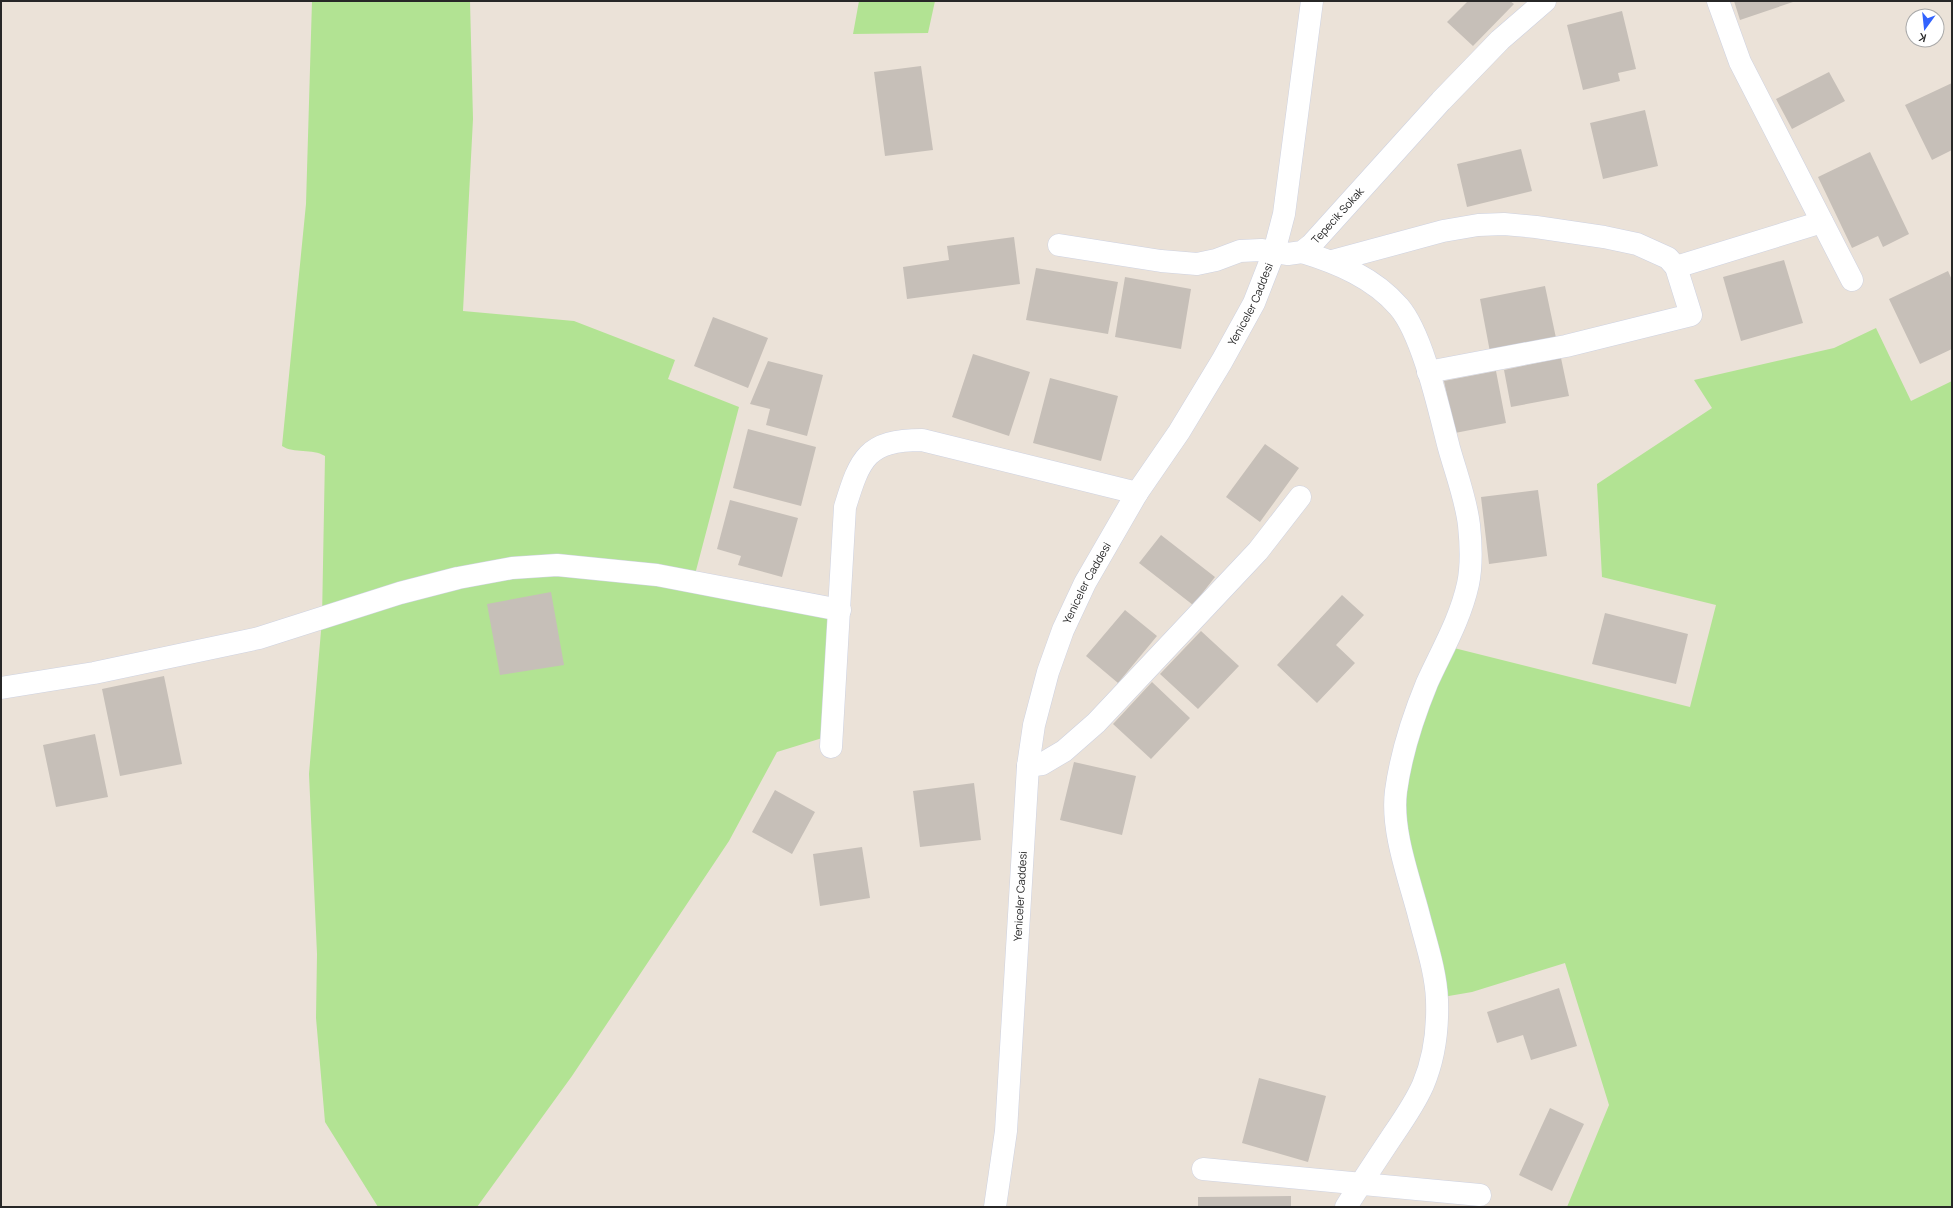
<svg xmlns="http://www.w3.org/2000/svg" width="1953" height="1208" font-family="Manrope,sans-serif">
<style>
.green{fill:#b2e393}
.building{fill:#c6bfb8}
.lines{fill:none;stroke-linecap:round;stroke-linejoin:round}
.minor-casing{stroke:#ced2e1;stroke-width:23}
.minor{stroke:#fff;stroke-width:22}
.labels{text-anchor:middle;stroke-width:4;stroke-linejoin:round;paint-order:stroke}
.street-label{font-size:11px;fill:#272727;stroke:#fff}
</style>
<rect width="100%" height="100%" fill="#ebe2d8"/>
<path class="green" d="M312 1H470L473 119 463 311 574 321 675 360 668 379 739 407 693 582 840 610 832 735 777 752 729 841 572 1076 477 1207H378L325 1122 316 1018 317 954 309 774 322 619 325 456C312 448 294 454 282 446L306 204Z
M859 1H935L928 33 853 34Z
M1876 328 1911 401 1952 381V1207H1567L1609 1105 1565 963 1472 992 1437 998 1395 794 1446 646 1690 707 1716 605 1602 577 1597 484 1712 408 1694 380 1834 348Z"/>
<path class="building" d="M1468 1H1510L1514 4 1473 46 1447 22Z
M1734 1H1796L1740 20Z
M1622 11 1636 69 1618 73 1620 81 1583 90 1567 25Z
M921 66 933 150 885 156 874 72Z
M1829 72 1845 101 1792 129 1776 99Z
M1952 83V150L1932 160 1905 105Z
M1645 110 1658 166 1603 179 1590 123Z
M1521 149 1532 191 1467 207 1457 164Z
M1870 152 1909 234 1883 247 1878 236 1852 248 1818 177Z
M1014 237 1020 284 907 299 903 267 949 260 947 246Z
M1784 260 1803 323 1741 341 1723 277Z
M1036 268 1118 282 1108 334 1026 320Z
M1948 271 1952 280V349L1920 364 1889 299Z
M1125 277 1191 289 1181 349 1115 337Z
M1545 286 1556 338 1490 352 1480 299Z
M713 317 768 338 748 388 694 366Z
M973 354 1030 372 1009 436 952 417Z
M1561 358 1569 396 1511 407 1504 370Z
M768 361 823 375 807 436 766 425 770 409 750 404Z
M1496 371 1506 423 1455 433 1444 381Z
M1050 378 1118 396 1101 461 1033 443Z
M748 429 816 447 801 506 733 488Z
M1265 444 1299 468 1260 522 1226 497Z
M1538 490 1547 556 1489 564 1481 497Z
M730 500 798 518 782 577 738 565 741 556 717 549Z
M1161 535 1215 577 1193 605 1139 563Z
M551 592 564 665 500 675 487 604Z
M1342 595 1364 615 1336 645 1355 663 1317 703 1277 665Z
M1125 610 1157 636 1118 683 1086 656Z
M1605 613 1688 634 1676 684 1592 664Z
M1201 631 1239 666 1198 709 1160 674Z
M164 676 182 764 120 776 102 689Z
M1152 682 1190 718 1151 759 1113 724Z
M95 734 108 797 56 807 43 745Z
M1074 762 1136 776 1122 835 1060 820Z
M974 783 981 840 920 847 913 791Z
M775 790 815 812 792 854 752 832Z
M862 847 870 898 820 906 813 854Z
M1559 988 1577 1046 1531 1060 1523 1035 1497 1043 1487 1012Z
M1259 1078 1326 1096 1308 1162 1242 1143Z
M1550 1108 1584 1124 1552 1191 1519 1175Z
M1291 1196V1207H1198V1197Z"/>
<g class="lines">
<defs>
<g id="minor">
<path d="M1718 1 1740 62 1852 280"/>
<path id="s1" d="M1059 245 1161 261 1197 264 1216 260 1240 251 1261 250 1288 254 1302 252 1311 245 1441 101 1500 40 1545 1"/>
<path d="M1302 252C1338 263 1374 278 1399 307 1423 335 1439 410 1449 448 1456 473 1466 499 1469 525 1471 544 1472 565 1468 584 1460 620 1442 650 1427 683 1413 717 1401 754 1396 791 1391 829 1408 875 1418 912 1425 940 1436 971 1437 1000 1438 1028 1434 1059 1423 1085 1415 1103 1404 1119 1393 1135 1377 1159 1361 1183 1346 1207"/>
<path d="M1332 261 1443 231 1478 225 1504 224 1536 227 1604 237 1637 244 1668 258 1676 267 1691 315 1566 346 1428 372"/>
<path d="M1676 267 1822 222"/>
<path d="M1 688 94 673 259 638 400 593 458 578 512 568 557 565 657 575 840 610"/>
<path d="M831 747 845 507C860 458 867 440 922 440L1137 493"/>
<path d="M1028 766 1042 764 1064 751 1096 723 1258 551 1300 497"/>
<path d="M1203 1169 1480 1195"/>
<path id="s2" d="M995 1207 1006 1131 1028 766 1034 725 1048 672 1063 630 1085 583 1137 493 1179 432 1222 361 1254 303 1274 252 1284 214 1312 1"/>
</g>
</defs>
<use href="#minor" class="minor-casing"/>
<use href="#minor" class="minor"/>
</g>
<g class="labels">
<g class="street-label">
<text dy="4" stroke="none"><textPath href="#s1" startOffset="298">Tepecik Sokak</textPath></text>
<text dy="4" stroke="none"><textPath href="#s2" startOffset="960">Yeniceler Caddesi</textPath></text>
<text dy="4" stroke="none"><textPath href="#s2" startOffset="636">Yeniceler Caddesi</textPath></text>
<text dy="4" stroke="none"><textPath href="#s2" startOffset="312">Yeniceler Caddesi</textPath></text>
</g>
</g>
<rect width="1953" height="1208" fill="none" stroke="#272727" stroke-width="4"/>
<g transform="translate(1925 28) rotate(195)"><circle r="19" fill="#ffffff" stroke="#a9a9a9"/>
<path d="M0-3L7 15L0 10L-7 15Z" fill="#3263fe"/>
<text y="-6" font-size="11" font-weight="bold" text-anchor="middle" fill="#272727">K</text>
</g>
</svg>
